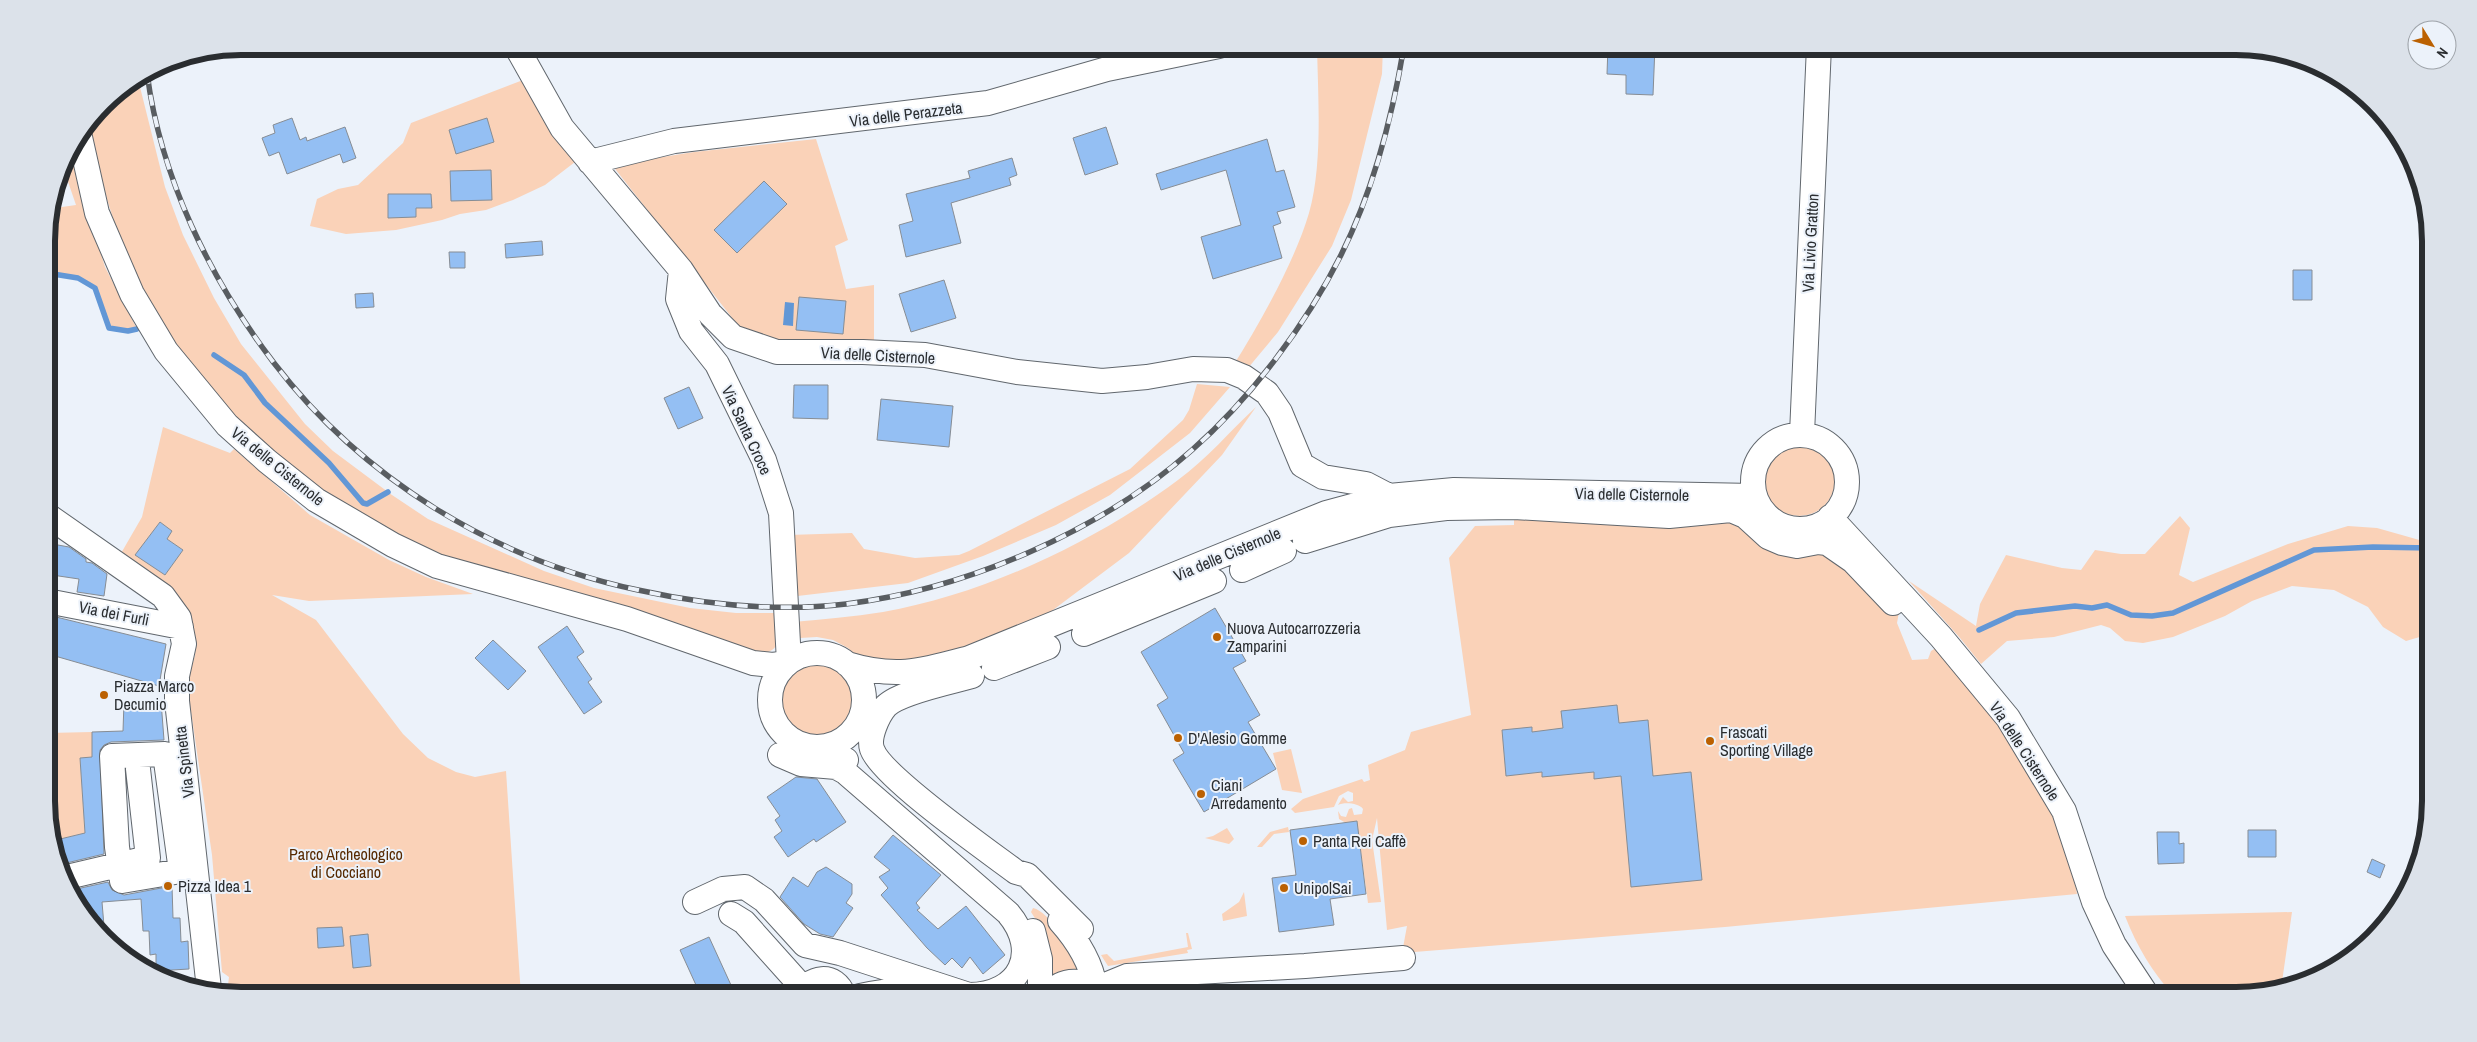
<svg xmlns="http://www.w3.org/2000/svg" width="2477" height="1042" font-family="'Archivo Narrow',sans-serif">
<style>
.green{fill:#fad2b8;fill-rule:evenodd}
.water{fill:#6297d6}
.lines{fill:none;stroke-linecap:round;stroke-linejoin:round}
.stream{stroke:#6297d6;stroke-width:5.5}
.building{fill:#94bff3;stroke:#878d94}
.minor-casing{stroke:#61676d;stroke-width:26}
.minor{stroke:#fff;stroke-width:24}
.rail-casing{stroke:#595d61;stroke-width:5.5}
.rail{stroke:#ecf2fa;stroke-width:4;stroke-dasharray:11;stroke-linecap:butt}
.poi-dot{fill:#bb6102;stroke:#ecf2fa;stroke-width:2}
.labels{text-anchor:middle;stroke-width:4;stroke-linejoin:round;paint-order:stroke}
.street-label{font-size:16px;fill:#2a2d30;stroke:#ecf2fa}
.poi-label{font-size:16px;fill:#2a2d30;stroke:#ecf2fa;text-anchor:start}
.park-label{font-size:16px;fill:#572900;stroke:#ecf2fa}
.rim{fill:none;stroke:#2a2d30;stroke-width:6}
</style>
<rect width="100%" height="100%" fill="#ecf2fa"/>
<path class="green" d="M1317 46H1383L1382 74 1351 200 1332 246 1278 332 1243 374 1233 366C1260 323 1295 261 1309 213 1323 164 1318 97 1317 46Z
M138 79 165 187 183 235 214 298 241 344 305 424 333 451 392 495 428 519 544 571 594 588 690 608 736 613H780C779 632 785 650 761 654L447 558C282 494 146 354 102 181 97 163 91 144 89 125L113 95Z
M523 80 575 162 545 185 513 200 486 210 460 214 442 220 396 230 346 234 310 226 317 199 338 189 358 185 403 143 411 123Z
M816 139 848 240 835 246 846 289 874 285V345L773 344 744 333 612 165 694 152Z
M73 162 105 267 137 329 128 331 109 328 95 288 78 278 53 274 55 208 76 205 63 167 64 163Z
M1197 384 1230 387 1190 433 1110 495 1056 525 983 556 908 583 789 597 788 535 852 533 864 549 915 558 959 555 969 551 1130 469 1183 420 1189 410Z
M1256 407 1222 455 1129 553 1049 613 962 648 894 664 860 659 848 648 833 640 817 637 800 638 793 622C823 619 853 617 883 612 986 594 1096 541 1178 480 1207 459 1230 431 1256 407Z
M163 427 230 453 234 449 310 515 389 560 426 577 473 594 309 601 272 595 316 620 403 734 428 758 456 772 475 777 506 771 521 996H241L227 993 229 977 222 972 212 855 187 684 195 655 196 640 191 623 120 555 142 517ZM160 522 172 531 167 539 183 550 165 575 136 555Z
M1763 480a36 36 0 1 1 72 0a36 36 0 1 1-72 0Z
M1514 507 1712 511 1813 544 1899 612 1897 623 1912 660 1928 659 1931 651 1936 648 1996 718 2055 808 2070 855 2077 894 1725 927 1402 953 1407 926 1387 930 1377 818 1372 840 1381 902 1368 903 1357 822 1346 823 1339 819 1338 811 1341 816 1346 817 1349 809 1352 808 1354 815 1362 814 1363 809C1359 803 1344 802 1338 805L1343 797 1348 802 1353 801V793L1348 791 1339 796 1334 807 1295 813 1291 809 1303 799 1362 779 1364 782 1370 780 1368 765 1405 750 1411 732 1471 715 1449 558 1475 526 1514 525Z
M2180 516 2190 528 2179 575 2193 582 2288 544 2348 526 2377 528 2430 543V634L2406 641 2383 627 2368 607 2334 590 2292 586 2252 601 2225 616 2173 637 2143 643 2125 641 2110 628 2101 625 2054 637 2007 641 1981 664 1960 638 1909 581 1976 626 1980 604 2006 555 2062 568 2081 570 2095 550 2121 554H2145Z
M779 703a38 38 0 1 1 76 0a38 38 0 1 1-76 0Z
M92 732V757L80 758 85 833 52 841 48 826V733Z
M1291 749 1302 793 1282 790 1273 753Z
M1288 827 1289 832 1274 834 1262 847H1257L1270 832Z
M1227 828 1234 839 1229 844 1205 838 1213 836Z
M1244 892 1247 916 1223 921 1222 914 1239 902Z
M1033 908C1050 911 1073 955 1083 971L1052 978 1038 923 1031 912Z
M2292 912 2281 989 2248 995H2173C2152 971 2137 947 2125 916Z
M1186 933H1188L1192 949 1187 950 1188 953 1108 966 1101 955 1107 954 1114 961 1188 947Z"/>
<path class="water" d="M785 302 794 303 793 326 783 325Z"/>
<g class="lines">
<path class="stream" d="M47 273 78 278 95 288 109 328 128 331 137 329
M214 355 244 375 265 403 329 463 363 503 367 504 388 492
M1979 630 2016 613 2075 606 2092 608 2107 605 2131 615 2152 616 2173 613 2314 550 2373 547 2430 548"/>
</g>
<path class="building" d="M1608 46H1655L1653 95 1626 94V75L1607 74Z
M292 118 300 140 306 137 307 141 345 127 356 158 343 163 340 154 287 174 279 152 269 156 262 138 275 133 273 125Z
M487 118 494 142 456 154 449 130Z
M1106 127 1118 164 1085 175 1073 138Z
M1267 139 1276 172 1284 170 1295 207 1277 212 1281 223 1273 226 1282 258 1213 279 1201 237 1241 225 1226 170 1161 190 1156 174Z
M1012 158 1017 175 1009 178 1011 185 951 203 961 243 906 257 899 225 913 221 906 194 970 178 968 171Z
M491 170 492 200 451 201 450 171Z
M764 181 787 204 737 253 714 230Z
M388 194H431L432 208H416V217L388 218Z
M542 241 543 255 506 258 505 244Z
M449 252H465V268H450Z
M2293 270H2312V300H2293Z
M944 280 956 318 911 332 899 294Z
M373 293 374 307 356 308 355 294Z
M799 297 846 301 843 334 796 330Z
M794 385H828V419L793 418Z
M689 387 703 418 678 429 664 398Z
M881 399 953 406 949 447 877 440Z
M160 522 172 531 167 539 183 550 165 575 135 555Z
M47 543 69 547 86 559V562L92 563 107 574 104 596 77 592 79 579 52 575 54 564 47 563Z
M1215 608 1246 661 1233 668 1260 715 1248 722 1276 769 1204 812 1173 760 1184 753 1157 705 1168 698 1141 652Z
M48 615 166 644 159 686 48 654Z
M567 626 584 652 577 657 592 679 588 682 602 702 584 714 538 647Z
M493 640 526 671 508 690 475 658Z
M161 701 164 740 111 742 104 745 100 750 104 854 58 865 52 841 85 833 80 758 92 757V732L123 731 124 702Z
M1617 705 1619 723 1648 720 1653 776 1691 772 1702 880 1631 887 1621 776 1594 779V772L1542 777V772L1506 776 1502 730 1532 727V732L1563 728 1561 711Z
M796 777 817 779 846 822 816 842 814 839 788 857 774 837 782 831 775 820 780 816 767 797Z
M1357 821 1366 894 1330 899 1334 925 1279 932 1272 878 1296 875 1290 830Z
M2248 830H2276V857H2248Z
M2157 832H2179V844L2184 843V863L2158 864Z
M893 835 941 875 916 903 920 908 917 910 938 929 966 906 1005 955 983 974 970 957 962 968 952 958 945 965 927 948 881 895 888 888 879 877 890 870 874 857Z
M2372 859 2385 865 2380 878 2367 872Z
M826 867 852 884V894L846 903 853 908 833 937 820 934 804 924 780 897 793 877 808 887 817 872Z
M108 882 112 890 124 895 172 886 173 918H180L181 942 188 941 189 969 156 971V954L150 955 149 931H143L141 899 102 902 105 938 87 920 72 890Z
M342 927 344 946 318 948 317 928Z
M368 934 371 966 353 968 350 936Z
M709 937 736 996H701L680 950Z"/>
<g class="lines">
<defs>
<path id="minor" d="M516 46 562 128 681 270 710 314 733 337 777 352H863L925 355 1017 372 1102 381 1147 377 1193 369 1227 370 1244 377 1267 393 1280 412 1302 465 1323 477 1366 484 1389 496
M80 137 97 213 132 294 166 351 227 425 267 461 316 500 393 545 437 566 627 619 753 663 773 665 789 662
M590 162 674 141 988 103 1107 69 1219 46
M681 270 678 299 691 331 717 364 764 460 781 513 789 662
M1802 434 1819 46
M1753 482a47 47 0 1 1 94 0a47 47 0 1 1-94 0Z
M47 515 163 596 179 618 184 644 177 676V701L209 989
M1830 517 1941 637 2008 718 2064 811 2094 902 2114 945 2147 995
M1305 541 1389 515 1446 508 1514 507 1669 516 1731 510 1745 516 1768 537 1782 543 1797 546 1818 542 1827 543 1853 561 1893 603
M1242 570 1284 551
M47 601 181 627
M1084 634 1214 581
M770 700a47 47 0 1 1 94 0a47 47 0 1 1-94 0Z
M847 664C896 679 921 671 969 658L1326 513 1389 496 1454 490 1754 496
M994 668 1048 647
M972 676C951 682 900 692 886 706 878 715 868 737 872 749 881 776 988 851 1016 872L1027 875 1081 929
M807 747 833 754 846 760
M165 754 181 871 122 881 117 847 112 756Z
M63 878 148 858 138 769
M695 902 723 889 745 887 764 900 805 945 840 953 969 995C1020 995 1041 952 1008 913L845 772 836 767 801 764 780 755
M731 914 744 922 803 988
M1060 921C1077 940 1091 962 1095 987
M1033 931 1040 959V996
M1099 991 1110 983 1127 976 1305 966 1403 958
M799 996C809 976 835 971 844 996
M860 996C884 991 903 987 926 996
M1047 996C1063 976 1087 978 1103 996"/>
</defs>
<use href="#minor" class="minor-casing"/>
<use href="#minor" class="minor"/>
<defs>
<path id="rail" d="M147 73C161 179 210 279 274 363 363 479 495 560 638 590 706 605 777 612 846 604 967 589 1101 531 1192 450 1250 399 1306 325 1341 255 1374 189 1392 119 1404 46"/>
</defs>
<use href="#rail" class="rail-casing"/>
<use href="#rail" class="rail"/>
</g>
<g class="poi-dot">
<circle cx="1217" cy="637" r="5"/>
<circle cx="104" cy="695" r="5"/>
<circle cx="1178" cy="738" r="5"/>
<circle cx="1710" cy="741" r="5"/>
<circle cx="1201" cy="794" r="5"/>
<circle cx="1303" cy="841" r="5"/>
<circle cx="168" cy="886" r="5"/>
<circle cx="1284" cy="888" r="5"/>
</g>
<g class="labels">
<g class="street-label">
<text transform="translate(906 114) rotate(-7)" y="6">Via delle Perazzeta</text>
<text transform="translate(1810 243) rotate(-87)" y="6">Via Livio Gratton</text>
<text transform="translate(878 355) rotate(3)" y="6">Via delle Cisternole</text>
<text transform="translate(747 430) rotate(65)" y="6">Via Santa Croce</text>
<text transform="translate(278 466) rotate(39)" y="6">Via delle Cisternole</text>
<text transform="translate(1632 494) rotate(1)" y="6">Via delle Cisternole</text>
<text transform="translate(1227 554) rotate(-23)" y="6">Via delle Cisternole</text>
<text transform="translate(114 613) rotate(11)" y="6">Via dei Furli</text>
<text transform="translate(2025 751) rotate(57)" y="6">Via delle Cisternole</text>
<text transform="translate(184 762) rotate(-97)" y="6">Via Spinetta</text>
</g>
<g class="poi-label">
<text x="1227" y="634">Nuova Autocarrozzeria<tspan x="1227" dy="18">Zamparini</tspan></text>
<text x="114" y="692">Piazza Marco<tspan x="114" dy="18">Decumio</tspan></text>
<text x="1720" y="738">Frascati<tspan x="1720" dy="18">Sporting Village</tspan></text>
<text x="1188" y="744">D'Alesio Gomme</text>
<text x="1211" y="791">Ciani<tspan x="1211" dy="18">Arredamento</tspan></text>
<text x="1313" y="847">Panta Rei Caffè</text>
<text x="178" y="892">Pizza Idea 1</text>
<text x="1294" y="894">UnipolSai</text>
</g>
<g class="park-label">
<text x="346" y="860">Parco Archeologico<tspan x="346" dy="18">di Cocciano</tspan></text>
</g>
</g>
<path d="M0 0H2477V1042H0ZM241 55H2236A186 186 0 0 1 2422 241V801A186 186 0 0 1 2236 987H241A186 186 0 0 1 55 801V241A186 186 0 0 1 241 55Z" fill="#dce2ea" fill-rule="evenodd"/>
<path class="rim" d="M241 55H2236A186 186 0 0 1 2422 241V801A186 186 0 0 1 2236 987H241A186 186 0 0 1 55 801V241A186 186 0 0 1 241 55Z"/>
<g transform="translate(2432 45) rotate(127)"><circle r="24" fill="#ecf2fa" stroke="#9ea3a9"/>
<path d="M0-4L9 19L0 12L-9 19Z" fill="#bb6102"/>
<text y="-8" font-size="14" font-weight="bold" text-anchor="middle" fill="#2a2d30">N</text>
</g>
</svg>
